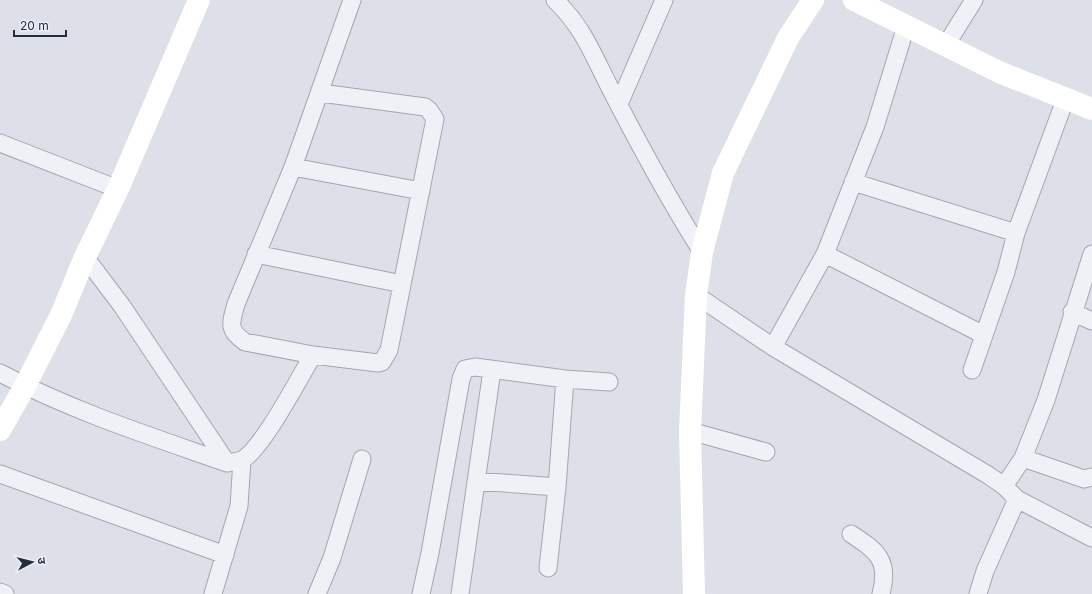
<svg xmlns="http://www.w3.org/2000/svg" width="1092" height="594" font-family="Inter,'Noto Sans Devanagari',sans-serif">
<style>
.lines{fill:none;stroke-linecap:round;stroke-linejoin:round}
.street-casing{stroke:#a2a6b2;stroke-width:19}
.street{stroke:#f0f1f6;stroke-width:17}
.secondary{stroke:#fff;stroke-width:22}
</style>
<rect width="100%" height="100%" fill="#dde0e8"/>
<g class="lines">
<defs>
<path id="street" d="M555 0C581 25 591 50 607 82 636 139 668 198 702 252
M946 45 974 0
M321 93 425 107 429 110 435 119 389 350 382 362 378 363 313 355 245 342C227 330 231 323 236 304L293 167 352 0
M619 104 664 0
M0 143 118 189
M293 167 421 191
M853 182 1016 233
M256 254 402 284
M825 254 984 335
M85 257 122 306 227 463
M696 295 773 347 988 475 1004 486 1017 499 1092 538
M1072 312 1092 321
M773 347 825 254 875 127 906 26
M972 370 1006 272 1016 233 1065 100
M0 373C72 411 150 436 227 463 231 462 237 462 242 460 263 448 299 378 313 355
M690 431 766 452
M1023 458 1084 479 1092 477
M0 474 225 555
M476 481 557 487
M1004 486 1023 458 1046 400 1092 254
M851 534C877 551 890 560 881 594
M548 568 557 487 565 379
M0 592 5 594
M213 594 239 506 242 460
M317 594 332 558 362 459
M421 594 430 553 461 379 465 369 475 367 565 379 609 382
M460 594 492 370
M978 594 985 571 1017 499"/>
</defs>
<use href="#street" class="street-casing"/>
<use href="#street" class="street"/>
<path class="secondary" d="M854 0 999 72 1092 109
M0 430 25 386 61 315 85 257 118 189 199 0
M694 594 690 431 696 295 702 252 723 173 788 38 813 0"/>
</g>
<g transform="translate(32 562) rotate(83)" stroke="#eceff6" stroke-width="3" paint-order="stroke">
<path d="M0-3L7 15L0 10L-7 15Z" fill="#252c3f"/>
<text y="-6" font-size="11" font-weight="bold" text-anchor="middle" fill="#252c3f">उ</text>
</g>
<path d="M14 30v6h52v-6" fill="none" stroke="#252c3f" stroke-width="2"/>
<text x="20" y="30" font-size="12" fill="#252c3f" stroke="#eceff6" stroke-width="3" paint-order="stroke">20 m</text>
</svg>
